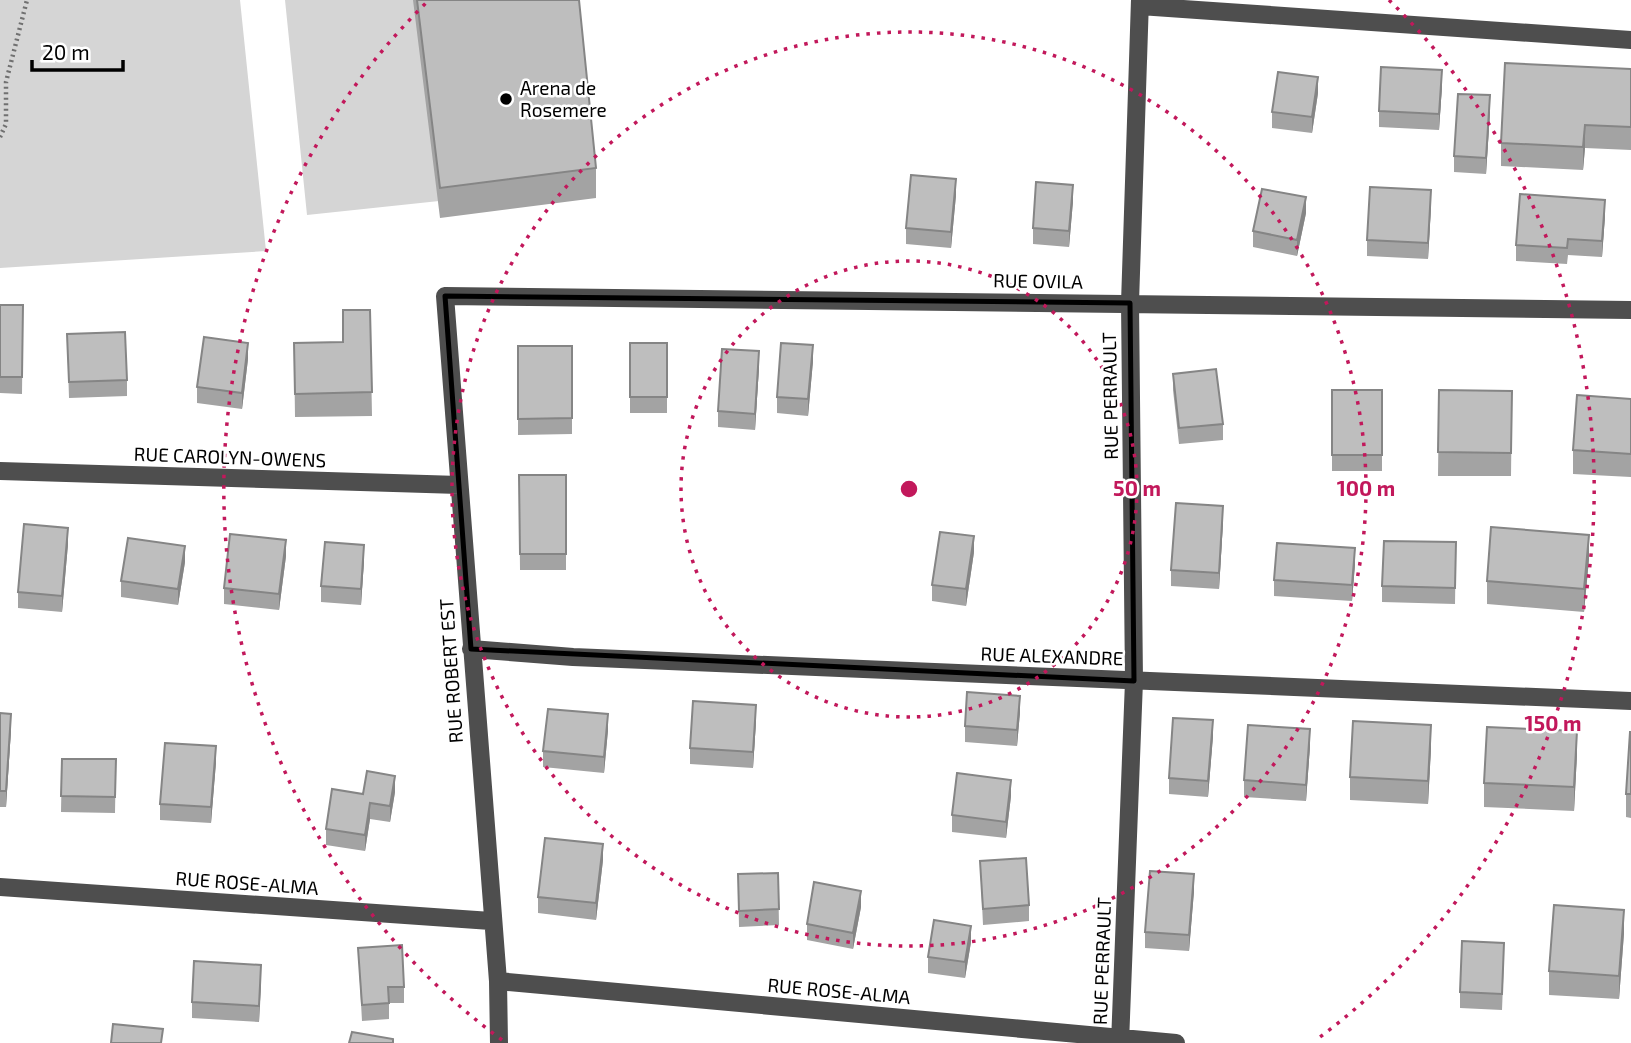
<svg xmlns="http://www.w3.org/2000/svg" width="1631" height="1043" font-family="'Exo 2',sans-serif">
<style>
.green{fill:#d5d5d5}
.lines{fill:none;stroke-linecap:round;stroke-linejoin:round}
.path{stroke:#707070;stroke-width:4.5;stroke-dasharray:2 3.5;stroke-linecap:butt}
.minor{stroke:#4e4e4e;stroke-width:18}
.wall{fill:#a3a3a3}
.shaded-wall{fill:#858585}
.building{fill:#bebebe;stroke:#858585;stroke-width:2}
.marked{fill:none;stroke:#000;stroke-width:5;stroke-linejoin:round}
.ring{fill:none;stroke:#c2185b;stroke-width:3.5;stroke-dasharray:3.5 7}
.poi-dot{fill:#000;stroke:#fff;stroke-width:2.5}
.labels{text-anchor:middle;stroke-width:5;stroke-linejoin:round;paint-order:stroke}
.poi-label{font-size:19px;fill:#000;stroke:#fff;text-anchor:start}
.street-label{font-size:19px;fill:#000;stroke:#fff}
.centre{fill:#c2185b;stroke:#fff;stroke-width:3.5}
.ring-label{font-size:21px;text-anchor:middle;font-weight:bold;fill:#c2185b;stroke:#fff;stroke-width:5;stroke-linejoin:round;paint-order:stroke}
</style>
<rect width="100%" height="100%" fill="#fff"/>
<path class="green" d="M0 0H240L266 251 0 268Z
M285 0H438L458 199 307 215Z"/>
<g class="lines">
<path class="path" d="M0 137 6 124V82L27 0"/>
<path class="minor" d="M1140 6 1631 40
M0 471 459 485
M471 649 573 657 1631 701
M0 887 491 921
M498 981 1176 1043
M499 1043 498 981 445 296 1631 310
M1120 1043 1134 681 1130 303 1140 0"/>
</g>
<path class="wall" d="M413 0H579L596 168V198L440 218Z
M1631 69V150L1585 148 1583 170 1501 166V143Z
M1442 86 1439 130 1379 127V111Z
M1318 93 1312 133 1272 128V112Z
M1490 112 1486 174 1454 172V156Z
M956 195 951 248 906 244V228Z
M1073 201 1069 247 1033 244V228Z
M1431 206 1428 259 1367 256V240Z
M1306 213 1297 256 1253 247V231Z
M1605 216 1602 257 1568 255 1567 264 1516 261V245Z
M0 305H23L22 394 0 393Z
M370 310 372 416 295 417 294 343 343 342Z
M67 334 127 380V396L69 398Z
M630 343H667V413H630Z
M518 346H572V434L518 435Z
M248 359 242 409 197 403V387Z
M813 361 808 416 777 413V397Z
M759 367 755 430 718 427V411Z
M1173 374 1223 424V440L1179 444 1173 390Z
M1332 390H1382V471H1332Z
M1439 390 1512 391 1511 476H1438Z
M1631 399V477L1573 474V450Z
M519 475H566V570H520Z
M1223 522 1219 589 1171 586V570Z
M1456 542 1455 604 1382 602V586Z
M68 544 62 612 18 608V592Z
M974 552 966 606 932 601V585Z
M286 556 279 610 224 604V588Z
M1589 559 1584 612 1487 604V581Z
M364 561 361 605 321 602V586Z
M185 562 178 605 121 597V581Z
M1355 564 1352 601 1274 596V580Z
M1020 712 1017 746 965 742V726Z
M0 713 11 730 6 807H0Z
M756 721 753 768 690 764V748Z
M608 730 604 773 543 767V751Z
M1631 732V818L1626 817V794Z
M1213 736 1208 797 1169 794V778Z
M1310 746 1306 801 1244 797V780Z
M1431 748 1428 804 1350 800V777Z
M1577 754 1574 811 1484 807V783Z
M62 759H116L115 813 61 812Z
M216 762 211 823 160 820V804Z
M395 792 390 822 370 819 365 851 326 845V829L363 794Z
M1011 796 1006 838 952 832V815Z
M603 860 596 920 538 913V897Z
M980 861 1029 905V921L983 925Z
M778 873 779 925 739 927 738 874Z
M1194 891 1189 951 1145 948V932Z
M861 907 853 949 807 940V924Z
M1624 933 1619 999 1549 995V971Z
M971 942 965 978 928 973V957Z
M358 948 404 987V1003H389V1019L362 1021Z
M1504 959 1502 1010 1460 1008V992Z
M261 981 259 1022 192 1018V1002Z"/>
<path class="shaded-wall" d="M1442 70V86L1439 130V114Z
M1318 77V93L1312 133V117Z
M1490 95V112L1486 174V158Z
M1585 125V148L1583 170V147Z
M956 179V195L951 248V232Z
M1073 185V201L1069 247V231Z
M1431 190V206L1428 259V243Z
M1306 197V213L1297 256V240Z
M1605 200V216L1602 257V241Z
M248 343V359L242 409V393Z
M813 345V361L808 416V399Z
M759 351V367L755 430V414Z
M1223 506V522L1219 589V573Z
M68 528V544L62 612V596Z
M1589 535V559L1584 612V589Z
M974 536V552L966 606V589Z
M286 540V556L279 610V594Z
M364 545V561L361 605V589Z
M185 546V562L178 605V589Z
M1355 548V564L1352 601V585Z
M1020 696V712L1017 746V730Z
M756 705V721L753 768V752Z
M11 714V730L6 807V791Z
M608 714V730L604 773V757Z
M1213 720V736L1208 797V781Z
M1431 725V748L1428 804V781Z
M1310 729V746L1306 801V785Z
M1577 731V754L1574 811V787Z
M216 746V762L211 823V807Z
M395 776V792L390 822V806Z
M1011 780V796L1006 838V822Z
M370 803V819L365 851V835Z
M603 844V860L596 920V903Z
M1194 874V891L1189 951V935Z
M861 891V907L853 949V933Z
M1624 910V933L1619 999V976Z
M971 926V942L965 978V962Z
M261 965V981L259 1022V1006Z"/>
<path class="building" d="M417 0H579L596 168 440 188Z
M1505 63 1631 69V127L1585 125 1583 147 1501 143Z
M1381 67 1442 70 1439 114 1379 111Z
M1278 72 1318 77 1312 117 1272 112Z
M1458 94 1490 95 1486 158 1454 156Z
M911 175 956 179 951 232 906 228Z
M1036 182 1073 185 1069 231 1033 228Z
M1370 187 1431 190 1428 243 1367 240Z
M1262 189 1306 197 1297 240 1253 231Z
M1520 194 1605 200 1602 241 1568 239 1567 248 1516 245Z
M0 305H23L22 377H0Z
M343 310H370L372 392 295 394 294 343 343 342Z
M125 332 127 380 69 382 67 334Z
M204 337 248 343 242 393 197 387Z
M630 343H667V397H630Z
M781 343 813 345 808 399 777 397Z
M518 346H572V418L518 419Z
M722 349 759 351 755 414 718 411Z
M1216 369 1223 424 1179 428 1173 374Z
M1332 390H1382V455H1332Z
M1439 390 1512 391 1511 453 1438 452Z
M1577 395 1631 399V454L1573 450Z
M519 475H566V554H520Z
M1176 503 1223 506 1219 573 1171 570Z
M24 524 68 528 62 596 18 592Z
M1491 527 1589 535 1584 589 1487 581Z
M940 532 974 536 966 589 932 585Z
M230 534 286 540 279 594 224 588Z
M128 538 185 546 178 589 121 581Z
M1384 541 1456 542 1455 588 1382 586Z
M325 542 364 545 361 589 321 586Z
M1277 543 1355 548 1352 585 1274 580Z
M967 692 1020 696 1017 730 965 726Z
M693 701 756 705 753 752 690 748Z
M548 709 608 714 604 757 543 751Z
M0 713 11 714 6 791H0Z
M1173 718 1213 720 1208 781 1169 778Z
M1353 721 1431 725 1428 781 1350 777Z
M1248 725 1310 729 1306 785 1244 780Z
M1487 727 1577 731 1574 787 1484 783Z
M1630 732H1631V794H1626Z
M165 743 216 746 211 807 160 804Z
M62 759H116L115 797 61 796Z
M367 771 395 776 390 806 370 803 365 835 326 829 332 789 363 794Z
M957 773 1011 780 1006 822 952 815Z
M545 838 603 844 596 903 538 897Z
M1026 858 1029 905 983 909 980 861Z
M1150 871 1194 874 1189 935 1145 932Z
M778 873 779 909 739 911 738 874Z
M814 882 861 891 853 933 807 924Z
M1554 905 1624 910 1619 976 1549 971Z
M934 920 971 926 965 962 928 957Z
M1462 941 1504 943 1502 994 1460 992Z
M402 945 404 987H388L389 1003 362 1005 358 948Z
M194 961 261 965 259 1006 192 1002Z
M113 1024 163 1029 161 1043H111Z
M352 1032 393 1039V1043H349Z"/>
<path class="marked" d="M445 296 1130 303 1134 681 471 649Z"/>
<g class="ring">
<circle cx="909" cy="489" r="228"/>
<circle cx="909" cy="489" r="457"/>
<path d="M502 1040A685 685 0 0 1 429 0M1389 0A685 685 0 0 1 1316 1040"/>
</g>
<circle class="poi-dot" cx="506" cy="99" r="7"/>
<g class="labels">
<g class="poi-label">
<text x="520" y="95">Arena de<tspan x="520" dy="22">Rosemere</tspan></text>
</g>
<g class="street-label">
<text transform="translate(1038 281) rotate(1)" y="7">RUE OVILA</text>
<text transform="translate(1110 396) rotate(-91)" y="7">RUE PERRAULT</text>
<text transform="translate(230 457) rotate(2)" y="7">RUE CAROLYN-OWENS</text>
<text transform="translate(1052 656) rotate(2)" y="7">RUE ALEXANDRE</text>
<text transform="translate(451 671) rotate(-94)" y="7">RUE ROBERT EST</text>
<text transform="translate(247 883) rotate(4)" y="7">RUE ROSE-ALMA</text>
<text transform="translate(1102 961) rotate(-88)" y="7">RUE PERRAULT</text>
<text transform="translate(839 991) rotate(5)" y="7">RUE ROSE-ALMA</text>
</g>
</g>
<circle cx="909" cy="489" r="10" class="centre"/>
<g class="ring-label">
<text x="1137" y="496">50 m</text>
<text x="1366" y="496">100 m</text>
<text x="1553" y="731">150 m</text>
</g>
<path d="M32 60v10h91v-10" fill="none" stroke="#000000" stroke-width="3.5"/>
<text x="42" y="60" font-size="21" fill="#000000" stroke="#ffffff" stroke-width="5" paint-order="stroke">20 m</text>
</svg>
